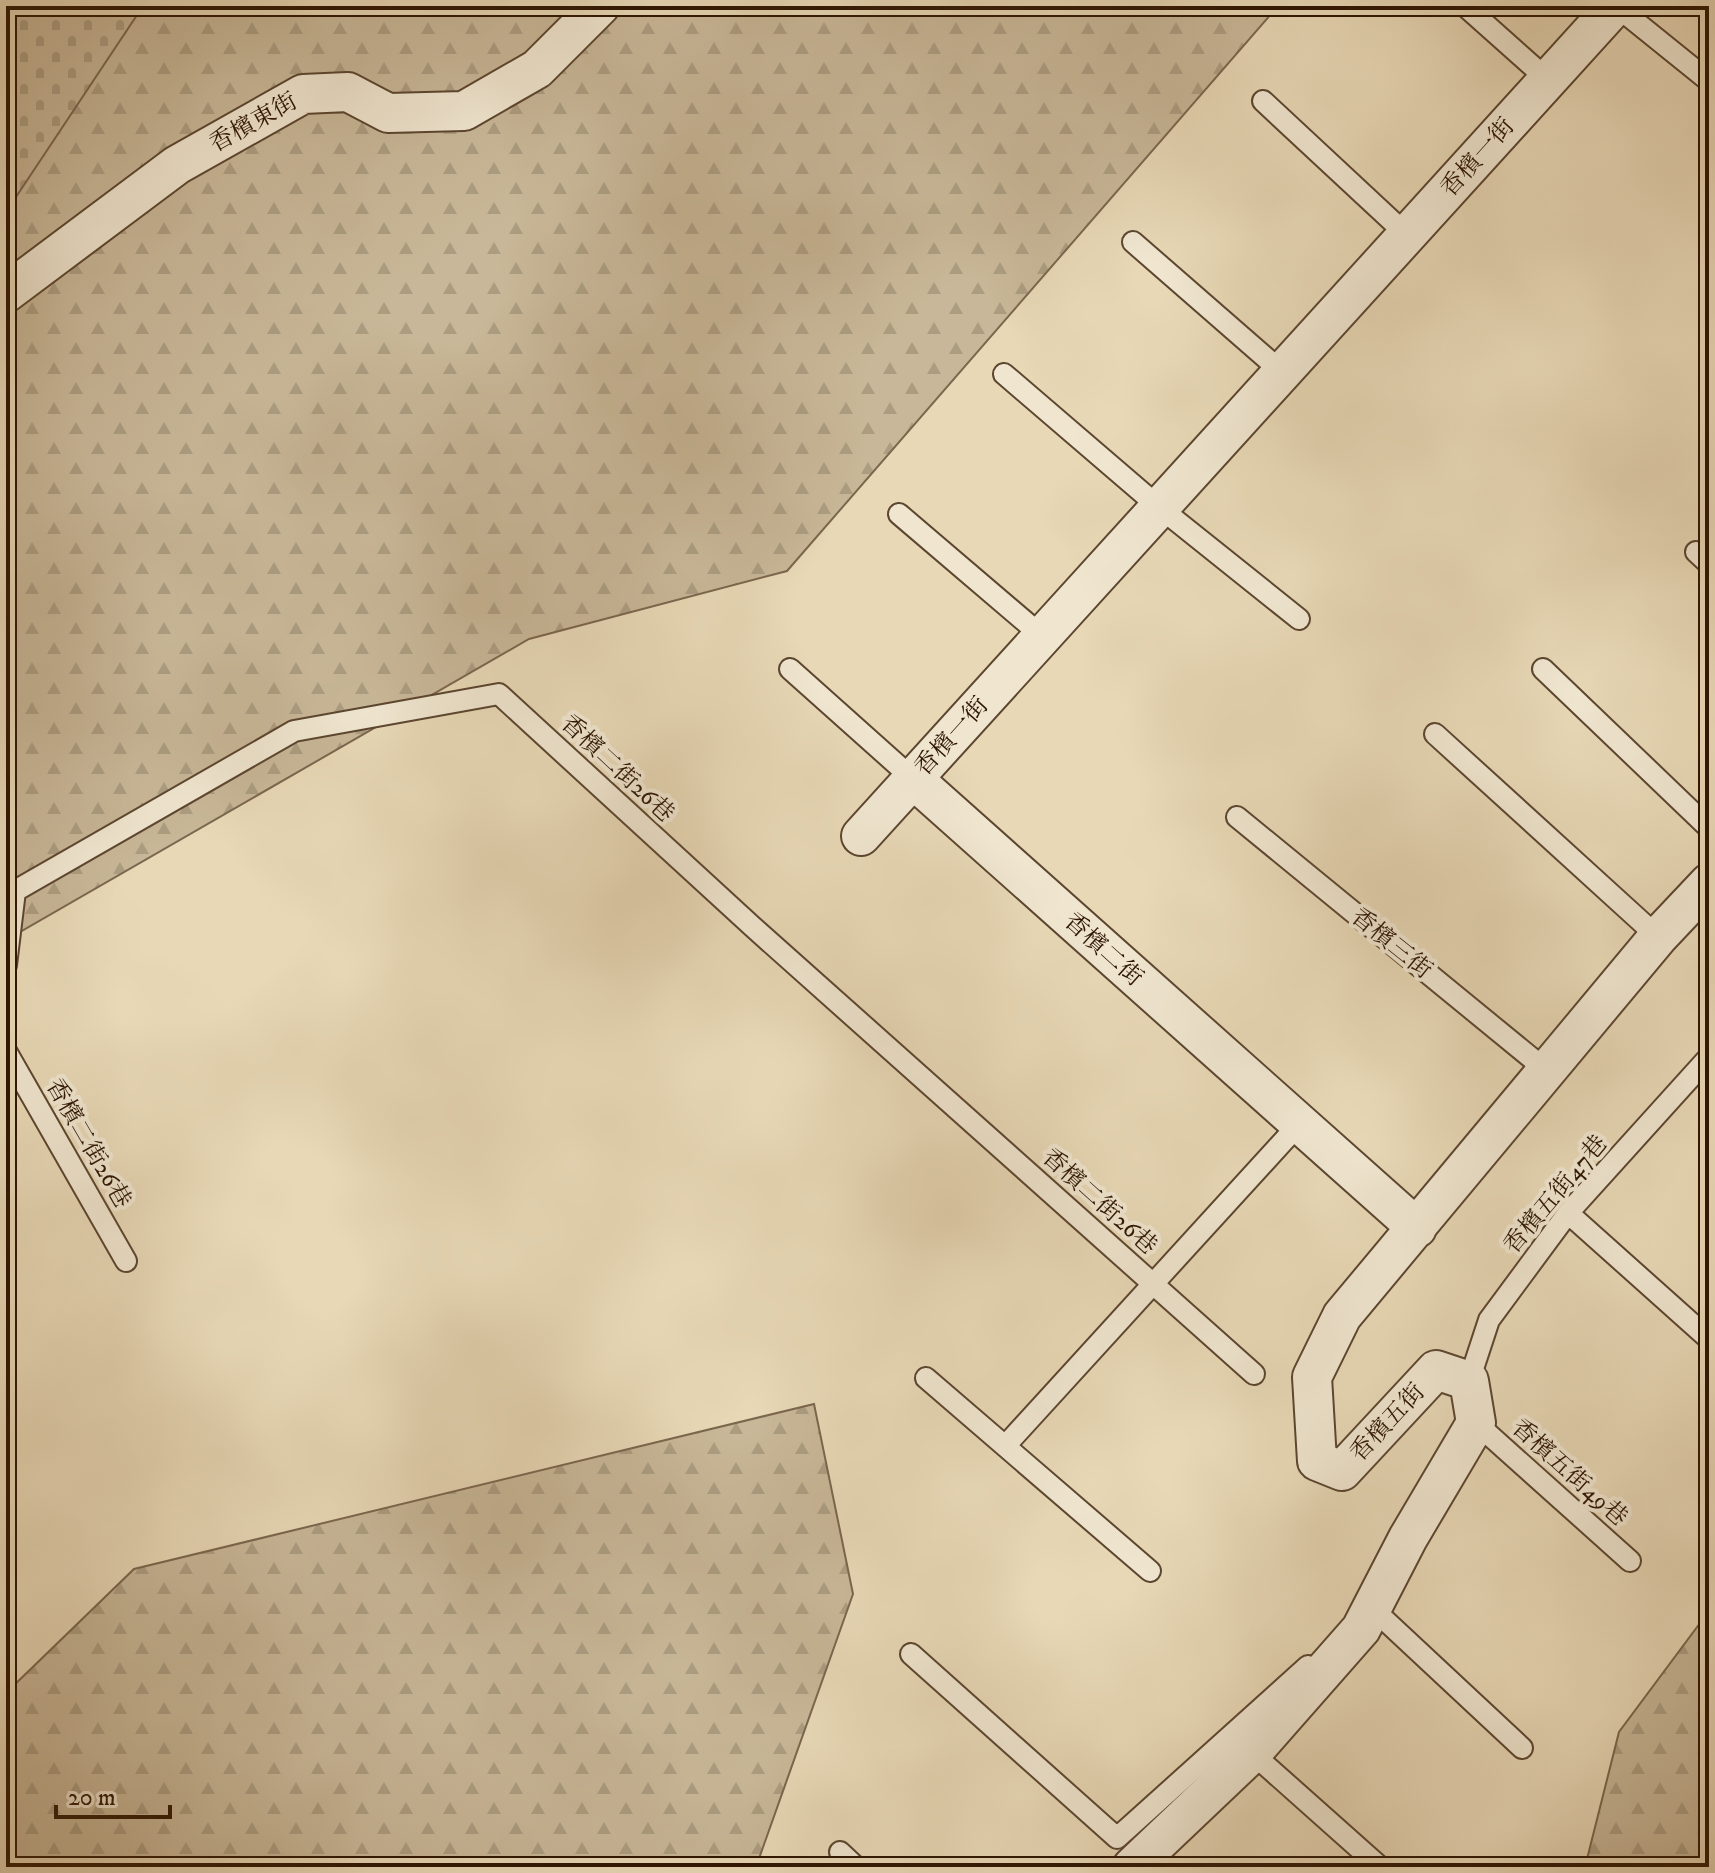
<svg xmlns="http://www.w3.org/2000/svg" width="1715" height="1873" font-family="'IM FELL DW Pica','Noto Serif TC',serif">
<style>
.forest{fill:url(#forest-firs);stroke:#7b664e;stroke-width:2}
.cemetery{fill:url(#cemetery-stones);stroke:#7b664e;stroke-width:2}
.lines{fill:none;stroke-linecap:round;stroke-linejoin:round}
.service-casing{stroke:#5c4630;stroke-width:24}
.minor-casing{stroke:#5c4630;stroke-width:42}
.service{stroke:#f0e6d0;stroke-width:20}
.minor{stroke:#f0e6d0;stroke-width:38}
.labels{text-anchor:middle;stroke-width:8;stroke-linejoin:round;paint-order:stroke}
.street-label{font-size:24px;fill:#2e1603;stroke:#f0e6d0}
</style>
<defs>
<pattern id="forest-firs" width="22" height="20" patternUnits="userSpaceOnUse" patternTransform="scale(2)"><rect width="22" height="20" fill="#c8b798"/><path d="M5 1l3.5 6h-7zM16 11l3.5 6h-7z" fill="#ac9d81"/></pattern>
<pattern id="cemetery-stones" width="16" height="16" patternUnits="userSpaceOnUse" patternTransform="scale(2)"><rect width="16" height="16" fill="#c8b798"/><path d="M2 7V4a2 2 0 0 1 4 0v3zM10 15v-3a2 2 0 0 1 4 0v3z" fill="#ac9d81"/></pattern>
</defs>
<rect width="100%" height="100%" fill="#e8d8b6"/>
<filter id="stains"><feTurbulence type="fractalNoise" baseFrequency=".0025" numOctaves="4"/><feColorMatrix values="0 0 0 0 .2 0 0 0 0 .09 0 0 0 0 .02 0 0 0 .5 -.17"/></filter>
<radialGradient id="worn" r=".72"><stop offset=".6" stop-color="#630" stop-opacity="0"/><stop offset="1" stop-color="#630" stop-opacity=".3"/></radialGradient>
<path class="forest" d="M6 6H1278L787 571 529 639 6 940Z
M814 1404 853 1594 756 1867H6V1693L134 1569Z
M1709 1611V1867H1585L1619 1732Z"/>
<path class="cemetery" d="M6 6H143L6 212Z"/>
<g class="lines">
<defs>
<path id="service" d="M1465 6 1548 80
M1616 6 1709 81
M1263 101 1407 235
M1133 242 1282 372
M1004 374 1159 507 1299 619
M899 514 1042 636
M1696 552 1709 564
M790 669 912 778
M1543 669 1709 828
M1435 734 1658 937
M1237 817 1546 1070
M6 965 15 891 294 731 499 694 753 927 1254 1374
M6 1051 126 1261
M1568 1213 1709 1339
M926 1378 1150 1571
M1469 1381 1489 1320 1568 1213 1709 1057
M1476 1423 1630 1561
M1006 1445 1300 1123
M1367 1612 1372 1608 1522 1748
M911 1654 1117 1838 1308 1666
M1252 1753 1380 1867
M840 1852 856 1867"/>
<path id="minor" d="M6 293 177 165 303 94 348 92 388 113 464 111 537 69 600 6
M912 778 1417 1228
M861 836 1615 6
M1132 1867 1252 1753 1361 1629 1408 1538 1476 1423 1469 1381 1436 1370 1342 1471 1317 1461 1312 1377 1342 1316 1658 937 1709 883"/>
</defs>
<use href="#service" class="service-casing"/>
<use href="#minor" class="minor-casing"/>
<use href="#service" class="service"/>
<use href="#minor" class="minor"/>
</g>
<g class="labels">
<g class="street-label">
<text transform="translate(253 122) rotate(-29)" y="8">香檳東街</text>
<text transform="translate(1477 157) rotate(-48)" y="8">香檳一街</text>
<text transform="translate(951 736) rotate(-48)" y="8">香檳一街</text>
<text transform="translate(618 768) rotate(43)" y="8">香檳二街26巷</text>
<text transform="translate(1392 943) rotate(39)" y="8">香檳三街</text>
<text transform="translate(1104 949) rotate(42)" y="8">香檳二街</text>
<text transform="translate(89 1143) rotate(60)" y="8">香檳二街26巷</text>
<text transform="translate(1555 1194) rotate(-50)" y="8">香檳五街47巷</text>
<text transform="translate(1100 1201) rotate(42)" y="8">香檳二街26巷</text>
<text transform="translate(1387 1422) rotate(-47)" y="8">香檳五街</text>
<text transform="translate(1570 1472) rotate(42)" y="8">香檳五街49巷</text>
</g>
</g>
<rect width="1715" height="1873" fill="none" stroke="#e8d8b6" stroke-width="32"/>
<rect x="8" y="8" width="1699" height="1857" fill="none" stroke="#2e1603" stroke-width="4"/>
<rect x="16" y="16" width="1683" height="1841" fill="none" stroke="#2e1603" stroke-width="2"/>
<path d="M56 1805v12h114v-12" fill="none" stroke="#2e1603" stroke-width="4"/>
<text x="68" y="1805" font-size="24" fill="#2e1603" stroke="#f0e6d0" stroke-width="6" paint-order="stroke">20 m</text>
<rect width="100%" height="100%" filter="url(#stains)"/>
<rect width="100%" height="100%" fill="url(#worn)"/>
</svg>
